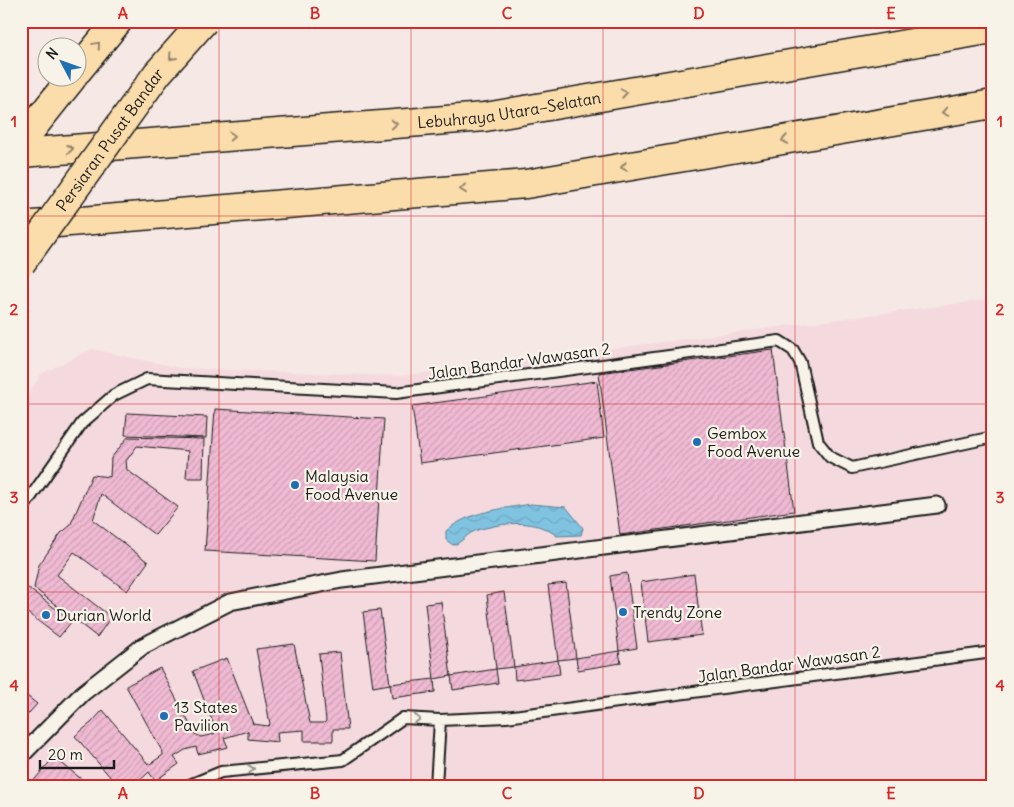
<svg xmlns="http://www.w3.org/2000/svg" width="1014" height="807" font-family="Delius,sans-serif">
<style>
.built{fill:#f4dadf}
.water{fill:url(#water-waves);stroke:#588092}
.building{fill:url(#building-hatch);stroke:#1c1c1c}
.lines{fill:none;stroke-linecap:round;stroke-linejoin:round}
.service-casing{stroke:#1c1c1c;stroke-width:14}
.pedestrian-casing{stroke:#1c1c1c;stroke-width:19}
.primary-casing{stroke:#1c1c1c;stroke-width:31}
.motorway-casing{stroke:#1c1c1c;stroke-width:31}
.service{stroke:#f7f3e8;stroke-width:10}
.pedestrian{stroke:#f7f3e8;stroke-width:15}
.primary{stroke:#fbddab;stroke-width:28}
.motorway{stroke:#fbddab;stroke-width:28}
.primary-bridge-casing{stroke:#1c1c1c;stroke-width:31;stroke-linecap:butt}
.primary-bridge{stroke:#fbddab;stroke-width:28}
.oneway{stroke:#97866b}
.oneway2{stroke:#94928c}
.grid{fill:none;stroke:#d62828;stroke-width:1;stroke-opacity:0.55}
.poi-dot{fill:#1f6fb2;stroke:#f7f3e8;stroke-width:2}
.labels{text-anchor:middle;stroke-width:4.5;stroke-linejoin:round;paint-order:stroke}
.street-label{font-size:16px;fill:#1c1c1c;stroke:#f7f3e8}
.poi-label{font-size:16px;fill:#1c1c1c;stroke:#f7f3e8;text-anchor:start}
.neatline{fill:none;stroke:#d62828;stroke-width:2}
.grid-label{font-size:16px;text-anchor:middle;font-weight:bold;fill:#d62828}
</style>
<defs>
<pattern id="water-waves" width="16" height="10" patternUnits="userSpaceOnUse" patternTransform="scale(1.25)"><rect width="16" height="10" fill="#80c3e1"/><path d="M0 5q4-4 8 0t8 0" fill="none" stroke="#6ea7c0"/></pattern>
<pattern id="building-hatch" width="6" height="6" patternUnits="userSpaceOnUse" patternTransform="scale(1.25)"><rect width="6" height="6" fill="#f0bad3"/><path d="M-1 1l2-2M0 6l6-6M5 7l2-2" fill="none" stroke="#cd9fb5"/></pattern>
</defs>
<rect width="100%" height="100%" fill="#f6e8e4"/>
<filter id="ink" filterUnits="userSpaceOnUse"><feTurbulence type="fractalNoise" baseFrequency=".02" numOctaves="2"/><feDisplacementMap in="SourceGraphic" scale="10" xChannelSelector="R" yChannelSelector="G"/><feConvolveMatrix kernelMatrix="1 2 1 2 8 2 1 2 1" color-interpolation-filters="sRGB"/></filter>
<g filter="url(#ink)">
<path class="built" d="M993 299V786H21V405L41 374 92 349 180 368 399 376Z"/>
<path class="water" d="M531 504 566 507 583 528 581 535 557 536C538 521 516 522 494 526 488 528 481 528 475 531 466 534 462 543 453 545L446 540V531C469 511 502 509 531 504Z"/>
<path class="building" d="M773 350 794 511 620 535 599 373Z
M597 381 604 438 420 463 412 406Z
M215 409 384 419 375 561 205 551Z
M127 413 207 417 206 438 125 435Z
M128 437 204 439 203 478H186L188 451 137 446 126 461 127 470 178 507 155 535 101 494 93 520 148 562 127 591 74 552 57 575 111 617 97 637 34 588 39 565 61 533 70 526 92 475 110 477 111 458Z
M627 573 637 648 619 651 610 576Z
M694 574 702 635 648 642 641 582Z
M566 583 576 658 558 660 548 585Z
M24 585 72 621 59 637 21 608V588Z
M504 592 514 667 496 669 487 595Z
M441 602 451 676 434 679 425 604Z
M380 610 390 684 373 687 363 612Z
M294 644 310 723H324L326 721 319 654 340 652 348 729H333V741H304V730L277 732 278 742 248 739V731L224 738 228 747 198 754 196 747 185 750 174 757 179 764 155 781 149 772 134 786H118L75 736 91 723 103 710 148 764H150L163 755V753L126 686 160 668 195 734 201 737 214 734 216 731 193 671 227 658 253 724 268 726 270 724 256 649Z
M619 651 621 663 578 670 576 658Z
M558 660 560 674 515 680 514 667Z
M496 669 498 683 453 690 451 676Z
M434 679 435 692 392 698 390 684Z
M21 691 37 704 21 722Z
M54 757 90 786 30 785Z"/>
<g class="lines">
<defs>
<path id="service" d="M21 511 82 423 114 395 147 379 396 393 779 341 793 350 800 362 818 442 830 457 852 468 993 437
M187 786 221 772 343 760 403 718 440 720 506 717 993 652
M436 786 440 720"/>
<path id="pedestrian" d="M21 756 83 693 143 646 230 602 342 580 937 505"/>
<path id="primary" d="M78 70 118 21
M21 142 72 78"/>
<g id="motorway">
<path id="s1" d="M21 153 485 117 993 29"/>
<path d="M21 226 526 184 993 104"/>
</g>
</defs>
<use href="#service" class="service-casing"/>
<use href="#pedestrian" class="pedestrian-casing"/>
<use href="#primary" class="primary-casing"/>
<use href="#motorway" class="motorway-casing"/>
<use href="#service" class="service"/>
<use href="#pedestrian" class="pedestrian"/>
<use href="#primary" class="primary"/>
<use href="#motorway" class="motorway"/>
<defs>
<g id="primary-bridge">
<path id="s2" d="M21 263 157 74 204 21"/>
</g>
</defs>
<use href="#primary-bridge" class="primary-bridge-casing"/>
<use href="#primary-bridge" class="primary-bridge"/>
</g>
<defs><path id="oneway-chevron" d="M-2-3.5L2.5 0L-2 3.5" fill="none" stroke-width="1.6" stroke-linecap="round" stroke-linejoin="round" transform="scale(1.25)"/></defs>
<g class="oneway">
<use href="#oneway-chevron" transform="translate(97 45) rotate(-50)"/>
<use href="#oneway-chevron" transform="translate(172 57) rotate(132)"/>
<use href="#oneway-chevron" transform="translate(624 93) rotate(-10)"/>
<use href="#oneway-chevron" transform="translate(945 112) rotate(170)"/>
<use href="#oneway-chevron" transform="translate(394 124) rotate(-4)"/>
<use href="#oneway-chevron" transform="translate(232 136) rotate(-4)"/>
<use href="#oneway-chevron" transform="translate(785 140) rotate(170)"/>
<use href="#oneway-chevron" transform="translate(70 149) rotate(-4)"/>
<use href="#oneway-chevron" transform="translate(624 167) rotate(170)"/>
<use href="#oneway-chevron" transform="translate(463 189) rotate(175)"/>
</g>
<g class="oneway2">
<use href="#oneway-chevron" transform="translate(417 719) rotate(2)"/>
<use href="#oneway-chevron" transform="translate(251 769) rotate(-6)"/>
</g>
</g>
<path class="grid" d="M219 21V786M411 21V786M603 21V786M795 21V786M21 216H993M21 404H993M21 592H993"/>
<g class="poi-dot">
<circle cx="697" cy="442" r="5"/>
<circle cx="295" cy="485" r="5"/>
<circle cx="623" cy="612" r="5"/>
<circle cx="46" cy="615" r="5"/>
<circle cx="164" cy="716" r="5"/>
</g>
<g class="labels">
<g class="street-label">
<text dy="6" stroke="none"><textPath href="#s1" startOffset="490">Lebuhraya Utara–Selatan</textPath></text>
<text dy="6" stroke="none"><textPath href="#s2" startOffset="152">Persiaran Pusat Bandar</textPath></text>
<text transform="translate(519 361) rotate(-8)" y="6">Jalan Bandar Wawasan 2</text>
<text transform="translate(789 664) rotate(-8)" y="6">Jalan Bandar Wawasan 2</text>
</g>
<g class="poi-label">
<text x="707" y="439">Gembox<tspan x="707" dy="18">Food Avenue</tspan></text>
<text x="305" y="482">Malaysia<tspan x="305" dy="18">Food Avenue</tspan></text>
<text x="633" y="618">Trendy Zone</text>
<text x="56" y="621">Durian World</text>
<text x="174" y="713">13 States<tspan x="174" dy="18">Pavilion</tspan></text>
</g>
</g>
<rect width="1014" height="807" fill="none" stroke="#f7f3e8" stroke-width="55"/>
<g transform="translate(62 62) rotate(311)"><circle r="24" fill="#f7f3e8" stroke="#9f9d96"/>
<path d="M0-4L9 19L0 12L-9 19Z" fill="#1f6fb2"/>
<text y="-8" font-size="14" font-weight="bold" text-anchor="middle" fill="#1c1c1c">N</text>
</g>
<path d="M40 760v8h74v-8" fill="none" stroke="#1c1c1c" stroke-width="2.5"/>
<text x="48" y="760" font-size="15" fill="#1c1c1c" stroke="#f7f3e8" stroke-width="4" paint-order="stroke">20 m</text>
<rect x="28" y="28" width="958" height="752" class="neatline"/>
<g class="grid-label">
<text x="123" y="19">A</text>
<text x="315" y="19">B</text>
<text x="507" y="19">C</text>
<text x="699" y="19">D</text>
<text x="891" y="19">E</text>
<text x="14" y="127">1</text>
<text x="1000" y="127">1</text>
<text x="14" y="315">2</text>
<text x="1000" y="315">2</text>
<text x="14" y="503">3</text>
<text x="1000" y="503">3</text>
<text x="14" y="691">4</text>
<text x="1000" y="691">4</text>
<text x="123" y="799">A</text>
<text x="315" y="799">B</text>
<text x="507" y="799">C</text>
<text x="699" y="799">D</text>
<text x="891" y="799">E</text>
</g>
</svg>
